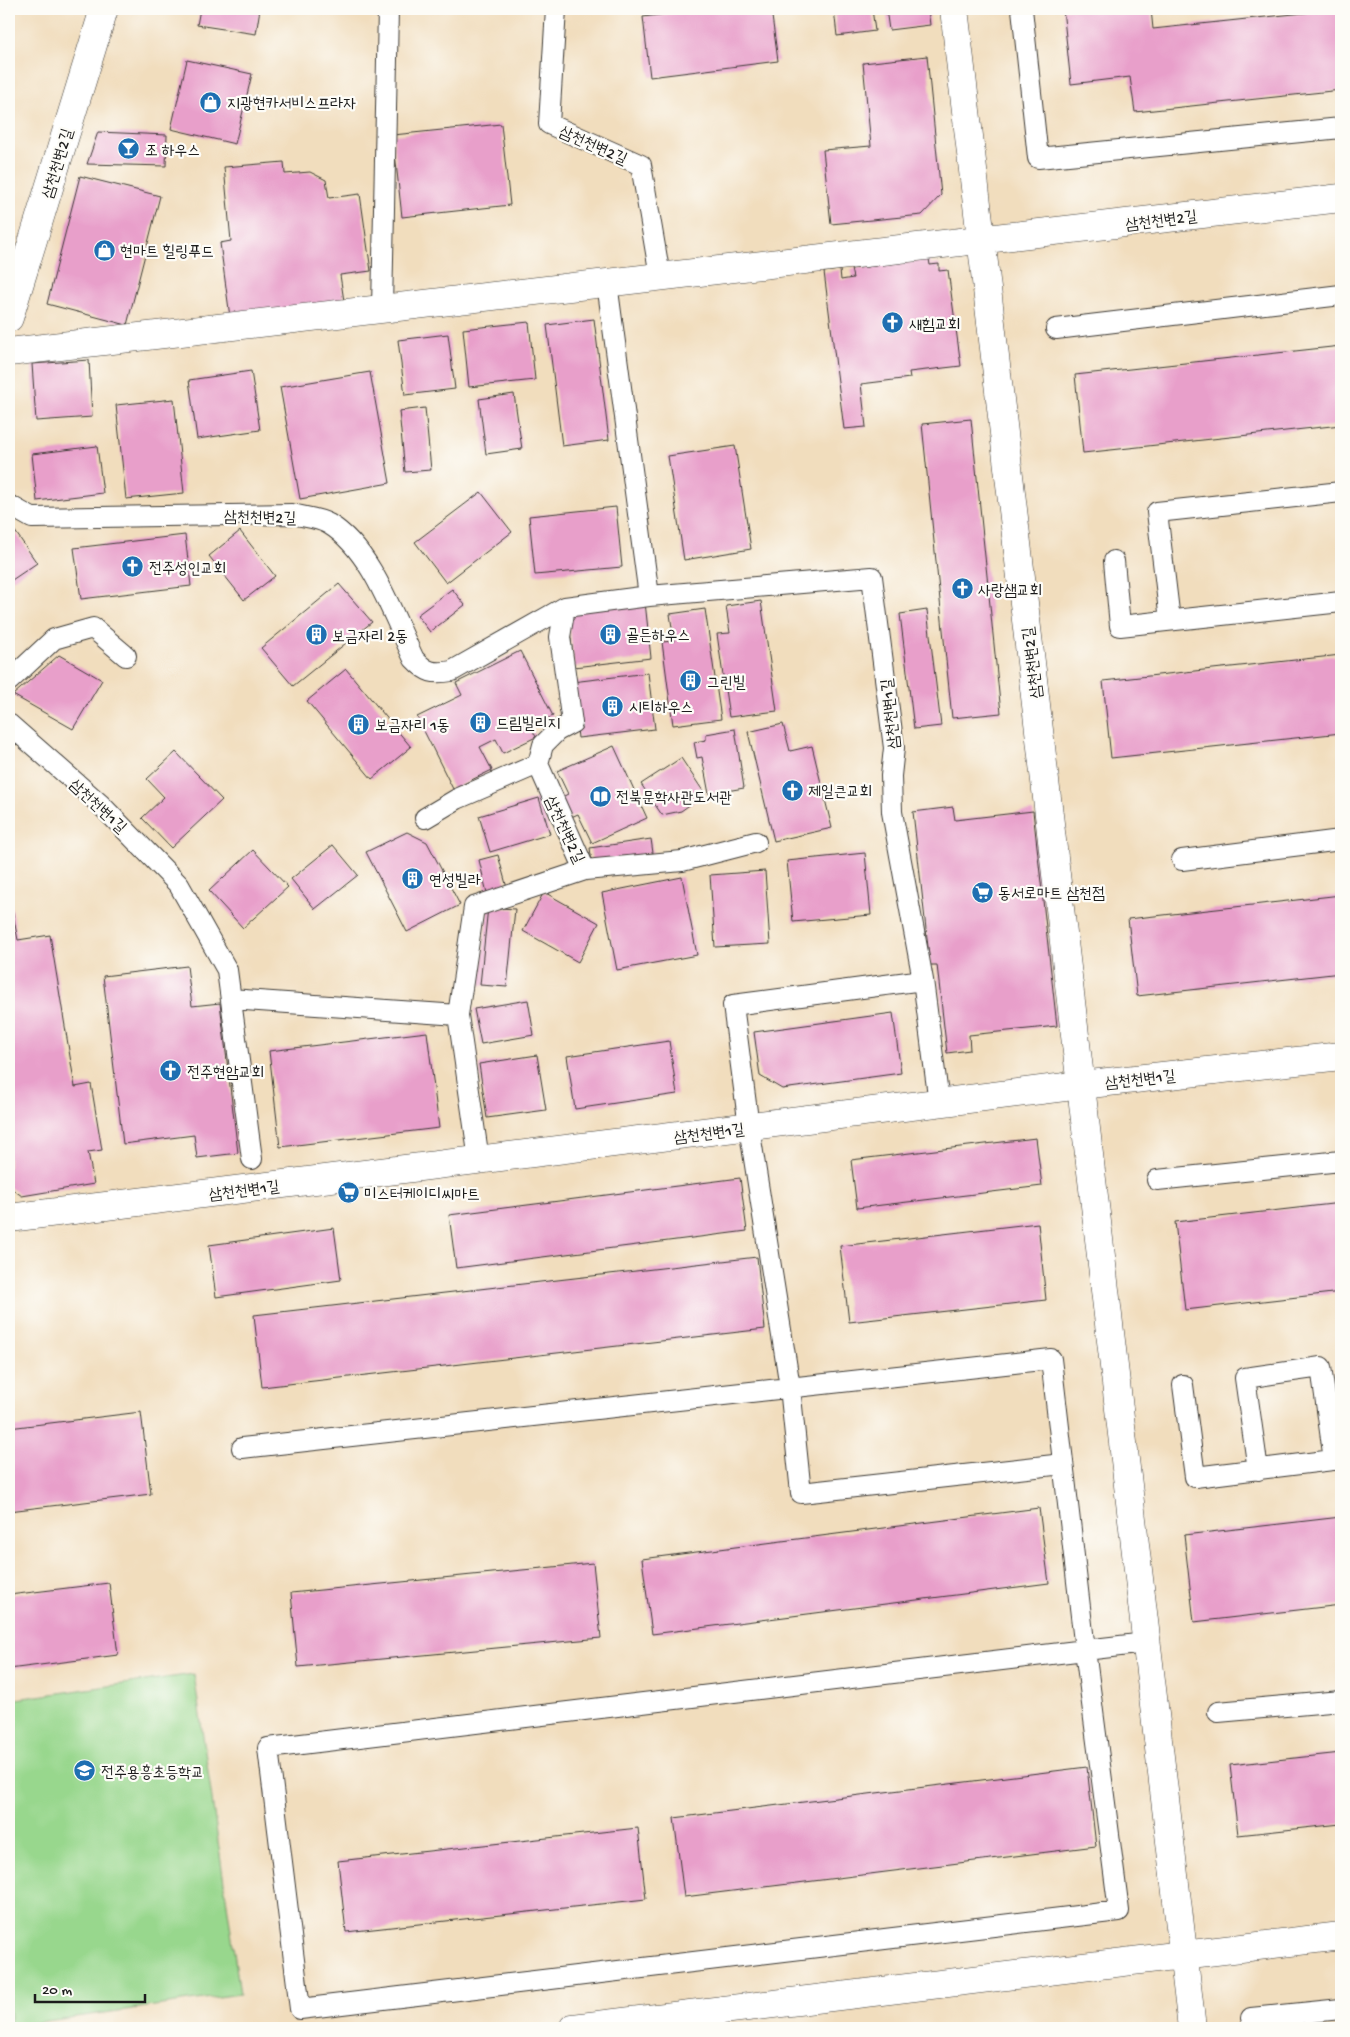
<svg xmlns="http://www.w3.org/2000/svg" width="1350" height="2037" font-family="'Gochi Hand','Poor Story',sans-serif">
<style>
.green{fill:#98d78d;stroke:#5a7a54}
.building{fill:#e89fca}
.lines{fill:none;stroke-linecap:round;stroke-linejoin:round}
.service-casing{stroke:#3c3934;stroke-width:22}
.minor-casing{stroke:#3c3934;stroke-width:29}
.service{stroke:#fff;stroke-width:20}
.minor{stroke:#fff;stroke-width:28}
.labels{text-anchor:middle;stroke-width:4.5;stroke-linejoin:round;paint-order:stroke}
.poi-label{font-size:16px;fill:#1c1c1c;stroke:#fdfcf7;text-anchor:start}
.street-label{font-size:16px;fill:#1c1c1c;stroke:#fdfcf7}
</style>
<rect width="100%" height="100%" fill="#fdfcf7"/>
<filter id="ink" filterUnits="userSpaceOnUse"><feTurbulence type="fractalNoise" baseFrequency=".02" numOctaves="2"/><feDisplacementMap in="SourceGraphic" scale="10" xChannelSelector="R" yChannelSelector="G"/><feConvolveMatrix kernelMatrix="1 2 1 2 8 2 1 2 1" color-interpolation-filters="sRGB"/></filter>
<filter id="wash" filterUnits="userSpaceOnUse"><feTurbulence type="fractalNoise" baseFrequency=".0096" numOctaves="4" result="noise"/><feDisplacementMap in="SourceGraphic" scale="20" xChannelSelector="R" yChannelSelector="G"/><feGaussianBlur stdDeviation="1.12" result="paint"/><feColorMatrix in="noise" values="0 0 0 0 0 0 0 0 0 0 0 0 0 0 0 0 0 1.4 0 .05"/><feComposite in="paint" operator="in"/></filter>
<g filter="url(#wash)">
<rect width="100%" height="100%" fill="#f1ddbd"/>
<path class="green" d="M194 1674 240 1994 11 2026 9 2008V1700Z"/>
<g id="blocks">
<path class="building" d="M200 9H260L256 34 197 25Z
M707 9H771L778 61 650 77 643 17Z
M834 9H872L875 31 837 36Z
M886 9H928L930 25 889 30Z
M1063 9H1151L1153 29 1341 9V90L1135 112 1130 77 1071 84Z
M927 56 941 195 922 215 831 224 823 150 871 146 863 63Z
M187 60 252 74 235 144 171 129Z
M501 124 510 205 402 217 393 135Z
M98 132 167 135 166 166 87 164Z
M284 162 285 174 310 172 326 180 329 198 360 194 371 271 340 275 344 301 230 317 220 243 231 241 224 167Z
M80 176 160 196 127 325 47 304Z
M929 259 930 265 939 264V271L948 270 961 366 909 372 910 378 861 384 866 427 844 429 824 272 840 270 841 280 853 278 851 269Z
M594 319 609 440 562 446 547 325Z
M529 322 535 380 469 387 463 329Z
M448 334 455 389 405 395 398 340Z
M1341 346V425L1083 453 1075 375Z
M89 360 92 417 36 421 32 364Z
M251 371 260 430 197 439 189 380Z
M370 372 390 483 300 499 280 387Z
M514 394 522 449 486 454 479 399Z
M174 399 184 493 126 499 116 405Z
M425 408 431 470 405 472 399 411Z
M971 419 1001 713 952 718 922 424Z
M97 446 103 493 37 501 32 454Z
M735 446 751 549 684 560 668 456Z
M481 492 512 532 446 583 415 542Z
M616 507 622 567 535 575 529 516Z
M12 527 37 563 9 582V528Z
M240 531 275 576 244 600 209 556Z
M185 535 191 586 81 599 74 548Z
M339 584 372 622 293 686 261 648Z
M452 589 465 605 430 632 417 615Z
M761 601 777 711 729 717 717 634 730 633 726 606Z
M645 602 651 658 574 667 568 611Z
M705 609 721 719 673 725 662 642 674 641 670 614Z
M927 610 941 726 914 729 900 614Z
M520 651 553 716 531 727 536 737 503 753 496 739 480 747 492 770 453 789 417 717 462 695 456 683Z
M59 655 102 680 73 729 13 695Z
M1341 655V733L1111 758 1103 681Z
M346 669 411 747 372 779 307 701Z
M648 673 655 729 578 738 572 682Z
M783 724 790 751 812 746 832 828 774 841 748 732Z
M735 729 744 788 709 794 702 757 697 758 694 742 706 740V734Z
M614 746 647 818 592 843 578 814 569 818 560 798 568 794 557 771Z
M176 752 222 800 171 848 142 818 164 797 147 779Z
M681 758 705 794 681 811 662 815 641 784Z
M539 798 550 834 490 852 479 816Z
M953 807 955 820 1033 811 1057 1026 969 1035 970 1050 947 1053 937 965H930L913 812Z
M407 832 427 842 460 905 407 932 366 852Z
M651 839 653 853 592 863 590 848Z
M333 845 358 875 315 909 291 879Z
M253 850 288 887 243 928 209 891Z
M865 853 871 915 793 922 787 861Z
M498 855 507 888 487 893 479 860Z
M765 871 770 944 715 947 710 875Z
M682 877 697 955 617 970 602 893Z
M544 892 599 923 578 962 523 931Z
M9 894 18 940 50 935 75 1087 91 1084 102 1150 88 1152 94 1184 22 1196 9 1187Z
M1341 895V973L1137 996 1128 919Z
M488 907 515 909 507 987 480 985Z
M187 966 192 1006 220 1003 238 1153 197 1158 194 1135 123 1144 103 976Z
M528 1000 534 1035 481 1044 474 1009Z
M893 1013 901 1073 782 1089 760 1076 754 1032Z
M427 1032 439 1128 280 1147 269 1051Z
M669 1041 677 1094 575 1109 567 1056Z
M537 1055 546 1110 487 1118 479 1064Z
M1036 1138 1042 1186 857 1208 851 1160Z
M740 1178 747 1231 456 1268 449 1215Z
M1341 1203V1292L1185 1310 1175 1222Z
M1038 1223 1046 1300 849 1322 840 1246Z
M334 1228 341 1280 216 1297 209 1245Z
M757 1257 765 1329 262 1387 254 1315Z
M141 1412 151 1494 9 1511V1428Z
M1039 1508 1049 1583 652 1634 642 1559Z
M1341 1517V1605L1194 1622 1184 1535Z
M593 1563 601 1638 298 1667 291 1593Z
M109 1583 118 1655 9 1669V1595Z
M1341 1753V1824L1238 1835 1230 1765Z
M1087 1767 1096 1846 684 1897 674 1818Z
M638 1828 646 1899 346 1932 338 1861Z"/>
</g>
</g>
<g filter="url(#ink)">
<use href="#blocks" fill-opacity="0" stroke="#3c3934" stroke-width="1"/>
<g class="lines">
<defs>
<path id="service" d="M556 9 549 124 641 165 660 276
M1022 9 1038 158 1341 128
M382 309 388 9
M1056 329 1341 295
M9 505 32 518 292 514C303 517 319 518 329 524 372 550 393 616 414 659 427 673 433 674 452 671L565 607
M1114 561 1120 626 1341 602
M649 596 872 577 894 748 891 776 892 812 923 980 939 1103
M1170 620 1157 512 1341 492
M9 681 54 639 93 628 126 656
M9 724 100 804 179 885 227 970 252 1159
M425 818 457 799 538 764
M1182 860 1341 840
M585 870 538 764 543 745 557 731 572 723 560 637 565 607 649 596 607 283
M923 980 733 1005 749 1127 790 1387 801 1493 1063 1464
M231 999 458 1015
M479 1160 458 1015 474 907 585 870 682 861 756 842
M1157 1180 1341 1161
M1183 1385 1195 1477 1341 1459
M242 1448 1051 1359 1085 1650 1119 1911 300 2009 268 1748 1085 1650 1146 1643
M1258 1470 1245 1378 1321 1367 1334 1460
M1218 1712 1341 1701
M1251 2018 1341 2009"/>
<path id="minor" d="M954 9 1192 2028
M9 318 104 9
M9 352 1341 198
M9 1218 1081 1085 1341 1056
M573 2028 1341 1936"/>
</defs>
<use href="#service" class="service-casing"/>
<use href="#minor" class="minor-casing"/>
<use href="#service" class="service"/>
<use href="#minor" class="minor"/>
</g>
</g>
<defs>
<symbol id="shop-disc" viewBox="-11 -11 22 22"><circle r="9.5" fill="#1f6fb2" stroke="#fdfcf7"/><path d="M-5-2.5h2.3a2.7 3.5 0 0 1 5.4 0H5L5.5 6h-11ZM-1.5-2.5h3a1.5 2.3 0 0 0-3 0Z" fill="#fff"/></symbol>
<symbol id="bar-disc" viewBox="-11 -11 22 22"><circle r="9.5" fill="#1f6fb2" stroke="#fdfcf7"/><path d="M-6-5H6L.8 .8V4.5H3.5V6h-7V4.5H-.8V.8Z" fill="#fff"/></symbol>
<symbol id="church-disc" viewBox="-11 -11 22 22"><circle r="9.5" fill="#1f6fb2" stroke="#fdfcf7"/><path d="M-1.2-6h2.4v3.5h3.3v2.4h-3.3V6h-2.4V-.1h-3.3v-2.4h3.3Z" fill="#fff"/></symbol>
<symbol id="building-disc" viewBox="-11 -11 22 22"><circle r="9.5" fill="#1f6fb2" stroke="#fdfcf7"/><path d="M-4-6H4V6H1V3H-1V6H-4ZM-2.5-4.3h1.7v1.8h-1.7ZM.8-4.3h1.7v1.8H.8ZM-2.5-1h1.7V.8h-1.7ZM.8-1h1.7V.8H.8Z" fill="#fff"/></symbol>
<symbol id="library-disc" viewBox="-11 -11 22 22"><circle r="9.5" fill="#1f6fb2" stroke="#fdfcf7"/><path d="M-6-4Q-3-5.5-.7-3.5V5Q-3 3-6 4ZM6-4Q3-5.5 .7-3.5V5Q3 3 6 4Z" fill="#fff"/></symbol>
<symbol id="supermarket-disc" viewBox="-11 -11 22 22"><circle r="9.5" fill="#1f6fb2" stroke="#fdfcf7"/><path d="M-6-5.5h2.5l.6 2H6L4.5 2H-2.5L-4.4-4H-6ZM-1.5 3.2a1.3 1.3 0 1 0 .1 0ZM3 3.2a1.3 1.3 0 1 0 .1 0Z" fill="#fff"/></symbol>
<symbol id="school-disc" viewBox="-11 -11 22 22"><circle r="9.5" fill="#1f6fb2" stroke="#fdfcf7"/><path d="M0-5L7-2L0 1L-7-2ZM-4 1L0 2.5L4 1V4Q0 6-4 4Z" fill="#fff"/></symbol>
</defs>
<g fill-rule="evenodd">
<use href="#shop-disc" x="198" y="90" width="25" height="25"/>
<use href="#bar-disc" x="116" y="136" width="25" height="25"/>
<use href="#shop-disc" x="92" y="238" width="25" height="25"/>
<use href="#church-disc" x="880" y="310" width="25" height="25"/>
<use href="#church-disc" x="120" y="554" width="25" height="25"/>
<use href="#church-disc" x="950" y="576" width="25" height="25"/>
<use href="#building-disc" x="598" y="622" width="25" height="25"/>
<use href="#building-disc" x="304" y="622" width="25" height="25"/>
<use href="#building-disc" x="678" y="668" width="25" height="25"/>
<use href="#building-disc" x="600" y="694" width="25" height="25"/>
<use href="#building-disc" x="468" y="710" width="25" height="25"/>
<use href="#building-disc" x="346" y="712" width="25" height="25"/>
<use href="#church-disc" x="780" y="778" width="25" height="25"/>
<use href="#library-disc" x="588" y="784" width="25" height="25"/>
<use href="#building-disc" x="400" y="866" width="25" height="25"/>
<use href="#supermarket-disc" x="970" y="880" width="25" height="25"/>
<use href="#church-disc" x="158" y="1058" width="25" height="25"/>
<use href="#supermarket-disc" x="336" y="1180" width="25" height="25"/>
<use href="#school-disc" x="72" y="1758" width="25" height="25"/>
</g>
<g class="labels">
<g class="poi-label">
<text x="227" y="108">지광현카서비스프라자</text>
<text x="145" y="155">조 하우스</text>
<text x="120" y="256">현마트 힐링푸드</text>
<text x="909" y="329">새힘교회</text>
<text x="149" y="573">전주성인교회</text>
<text x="978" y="595">사랑샘교회</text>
<text x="626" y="640">골든하우스</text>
<text x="332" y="641">보금자리 2동</text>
<text x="707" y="687">그린빌</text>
<text x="629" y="712">시티하우스</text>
<text x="496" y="728">드림빌리지</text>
<text x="375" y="730">보금자리 1동</text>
<text x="808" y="796">제일큰교회</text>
<text x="616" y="802">전북문학사관도서관</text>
<text x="429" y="885">연성빌라</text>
<text x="998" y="898">동서로마트 삼천점</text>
<text x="187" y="1077">전주현암교회</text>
<text x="364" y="1199">미스터케이디씨마트</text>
<text x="101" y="1777">전주용흥초등학교</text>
</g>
<g class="street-label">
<text transform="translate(594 144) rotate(24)" y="6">삼천천변2길</text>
<text transform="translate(56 163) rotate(-73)" y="6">삼천천변2길</text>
<text transform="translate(1161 219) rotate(-7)" y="6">삼천천변2길</text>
<text transform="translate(260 516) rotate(1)" y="6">삼천천변2길</text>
<text transform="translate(1031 663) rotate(-97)" y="6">삼천천변2길</text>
<text transform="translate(889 714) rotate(-96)" y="6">삼천천변1길</text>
<text transform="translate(99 805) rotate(43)" y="6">삼천천변1길</text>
<text transform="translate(566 829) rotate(65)" y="6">삼천천변2길</text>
<text transform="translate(1140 1078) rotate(-6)" y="6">삼천천변1길</text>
<text transform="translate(709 1132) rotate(-7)" y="6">삼천천변1길</text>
<text transform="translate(244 1189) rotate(-7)" y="6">삼천천변1길</text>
</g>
</g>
<rect width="1350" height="2037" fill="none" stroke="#fdfcf7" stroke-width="30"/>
<path d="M35 1994v8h110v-8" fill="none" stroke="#1c1c1c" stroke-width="2.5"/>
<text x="42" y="1994" font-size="15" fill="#1c1c1c" stroke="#fdfcf7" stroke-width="4" paint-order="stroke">20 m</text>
</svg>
